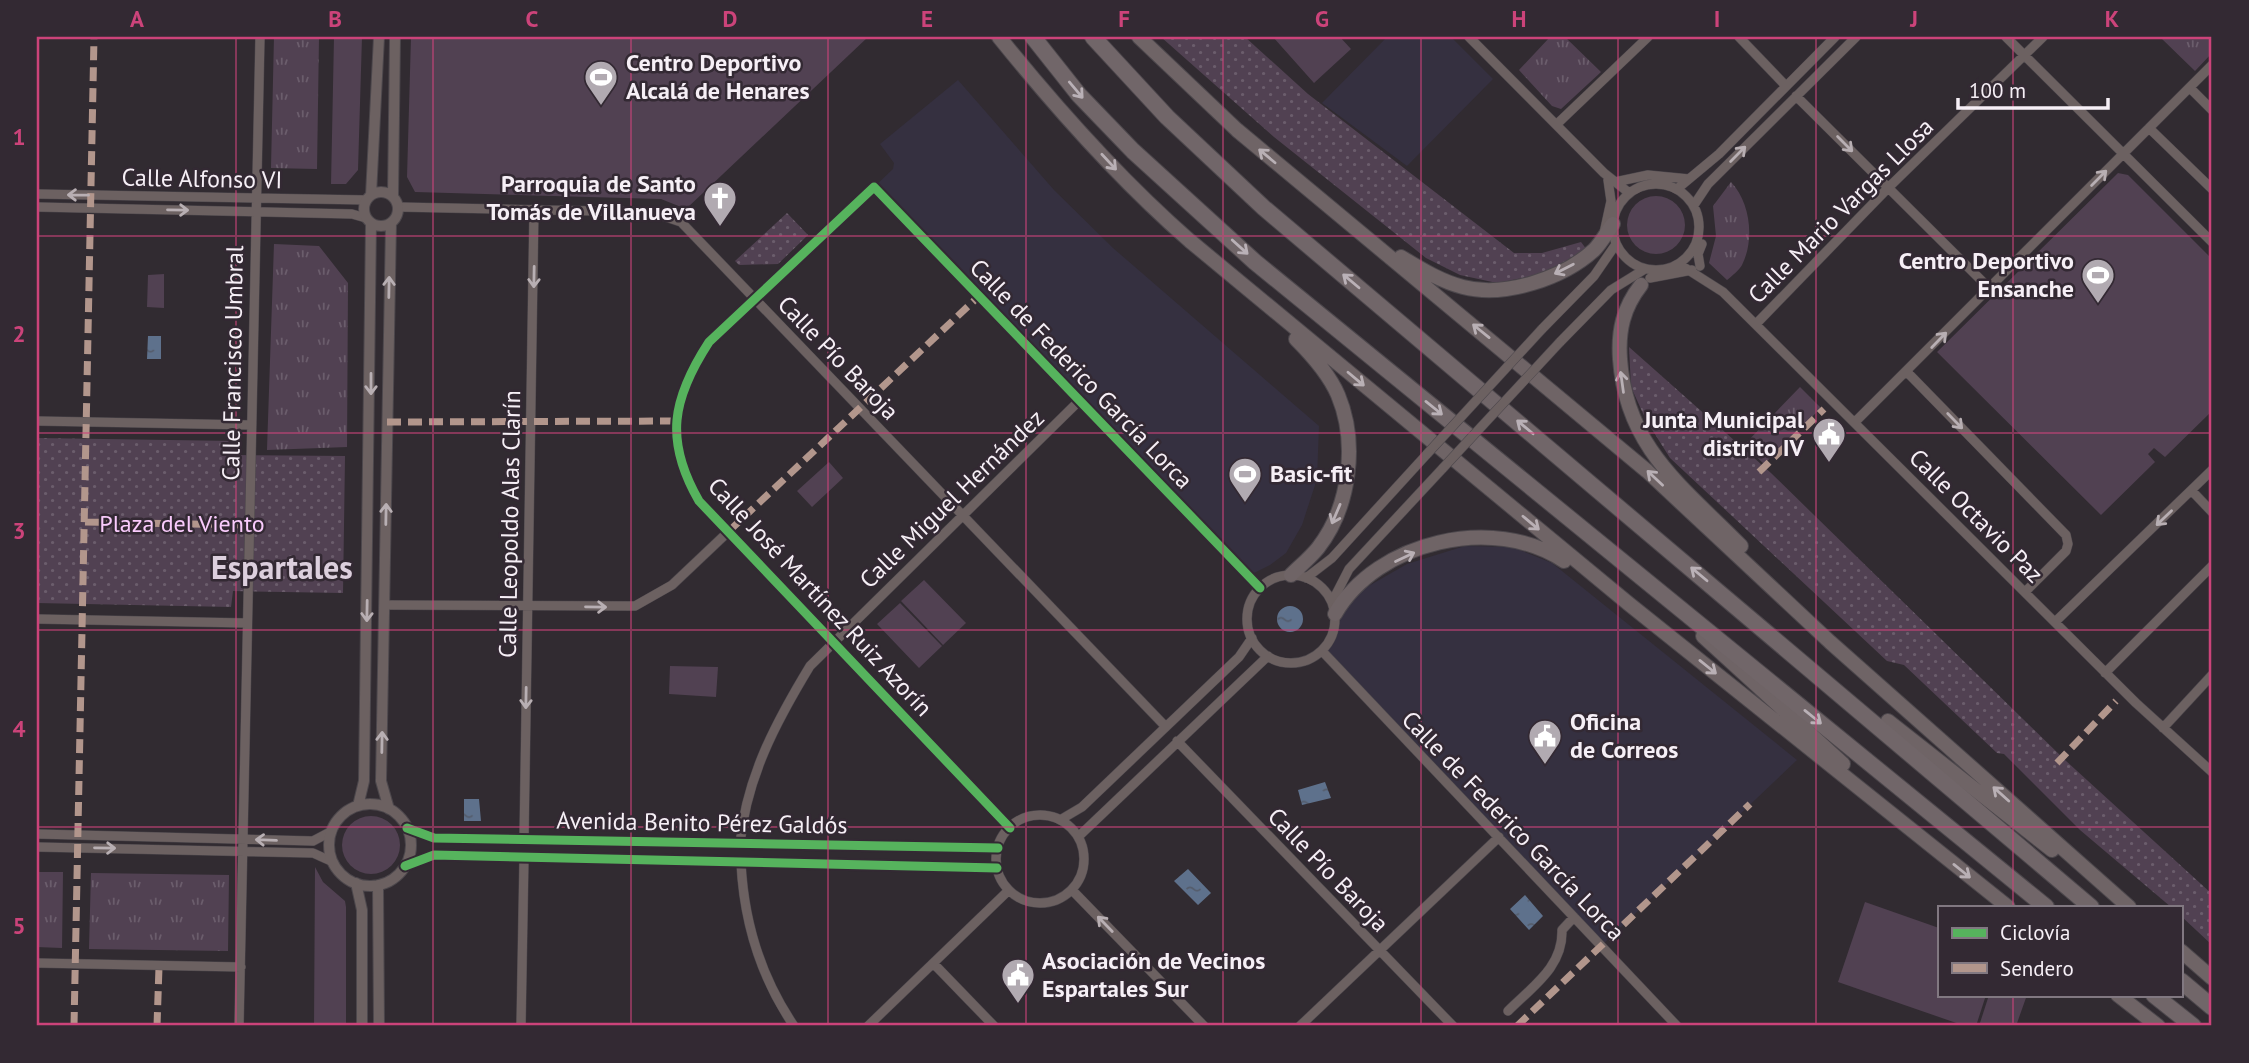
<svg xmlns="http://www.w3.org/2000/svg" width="2249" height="1063" font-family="'PT Sans',sans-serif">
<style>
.commercial{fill:#353040}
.grass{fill:url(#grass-tufts)}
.park{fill:url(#park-dots)}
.garden{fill:#514152}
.water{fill:url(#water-ripples)}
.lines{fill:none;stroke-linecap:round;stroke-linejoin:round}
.minor-casing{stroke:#4c474c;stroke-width:10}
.tertiary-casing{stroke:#4c474c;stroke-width:12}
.trunk-casing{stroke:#4c474c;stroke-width:16}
.motorway-casing{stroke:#4c474c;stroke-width:18}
.minor{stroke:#6c6161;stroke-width:9}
.tertiary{stroke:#6c6161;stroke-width:10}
.trunk{stroke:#6f6466;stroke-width:14}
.motorway{stroke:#716669;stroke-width:16}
.minor-bridge-casing{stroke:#4c474c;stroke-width:10;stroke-linecap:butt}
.minor-bridge{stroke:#6c6161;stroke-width:9}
.quiet{stroke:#b2968c;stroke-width:7;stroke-dasharray:14 7;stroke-linecap:butt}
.cycleway-casing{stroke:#332933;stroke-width:13}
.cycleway{stroke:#56b35d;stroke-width:9}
.oneway{stroke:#bab1b7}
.oneway2{stroke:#b8afb3}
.oneway3{stroke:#b9b0b5}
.grid{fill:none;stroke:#cc437a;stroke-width:2;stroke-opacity:0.55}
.labels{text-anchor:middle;stroke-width:5;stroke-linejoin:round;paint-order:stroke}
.poi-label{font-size:24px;font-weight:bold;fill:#f6eff6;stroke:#332933;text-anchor:start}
.street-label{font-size:24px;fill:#f6eff6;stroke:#332933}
.park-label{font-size:24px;fill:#f9cbfc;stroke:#332933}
.district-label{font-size:32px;font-weight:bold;fill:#dccfdd;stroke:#332933}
.neatline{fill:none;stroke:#cc437a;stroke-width:2.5}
.grid-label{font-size:23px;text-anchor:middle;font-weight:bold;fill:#cc437a}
</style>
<defs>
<pattern id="grass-tufts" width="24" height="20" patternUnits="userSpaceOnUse" patternTransform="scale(1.75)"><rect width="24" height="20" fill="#514152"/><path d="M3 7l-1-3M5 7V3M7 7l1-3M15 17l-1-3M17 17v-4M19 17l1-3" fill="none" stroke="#6b5d6c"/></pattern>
<pattern id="park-dots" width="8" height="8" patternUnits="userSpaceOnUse" patternTransform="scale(1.75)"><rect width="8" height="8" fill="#514152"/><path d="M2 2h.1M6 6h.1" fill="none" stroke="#6b5d6c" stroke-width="1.8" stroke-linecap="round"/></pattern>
<pattern id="water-ripples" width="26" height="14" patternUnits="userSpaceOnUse" patternTransform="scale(1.75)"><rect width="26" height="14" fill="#5e718c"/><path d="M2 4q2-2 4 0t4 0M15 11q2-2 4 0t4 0" fill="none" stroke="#545c6b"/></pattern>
</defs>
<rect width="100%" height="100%" fill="#312b31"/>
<path class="commercial" d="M1387 37H1451L1493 79 1407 166 1322 103Z
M958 80 1054 190 1113 248 1319 426 1317 479 1302 525 1286 553 1270 565 1248 576 874 187 893 169 894 163 880 144Z
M1465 546 1512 547 1552 563 1797 760 1601 946 1322 651 1332 637 1335 614 1360 591 1407 564Z"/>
<path class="grass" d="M274 37H319L317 169 271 168Z
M1550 37H1565L1601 72 1561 109 1552 106 1519 70Z
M2160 37H2212V53L2195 71Z
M1731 182C1750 202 1755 239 1742 265 1739 270 1732 276 1727 280L1709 263 1716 236 1713 206Z
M274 244 319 246 348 283 347 447 267 450Z
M1800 387 1821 408 1764 464 1744 445Z
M37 872H63L62 948 37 947Z
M91 873 229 875 228 951 89 949Z"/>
<path class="park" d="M1161 37H1245L1308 94 1514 253H1542L1581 242 1587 250 1542 274 1497 283 1460 275 1426 258 1274 137Z
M787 213 808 235 778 264 739 265 735 261Z
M1629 347 1771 473 2065 760 2212 894V945L2181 916V907H2171L2080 830 2004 754 1997 753 1904 665 1887 661 1670 458 1646 420 1631 387Z
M37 438 235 441 236 455 345 456 343 593 233 591 231 607 37 603Z"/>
<path class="garden" d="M334 37H362L358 170 346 184H331Z
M411 37H868L686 209 661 199 415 192 407 177Z
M1273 37H1340L1351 49 1314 83Z
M2118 173 2128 175 2212 259V411L2165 457 2154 448 2148 454 2155 462 2101 515 1937 352Z
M1627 225a29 29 0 1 1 58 0a29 29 0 1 1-58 0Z
M164 274V308L147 307 148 275Z
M829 462 843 478 812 507 797 491Z
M924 580 966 623 943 645 901 601Z
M900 603 942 646 919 668 877 624Z
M670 666 718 667 716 697 669 694Z
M342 845a29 29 0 1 1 58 0a29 29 0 1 1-58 0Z
M315 867 323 882 345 901 346 907V1026H314Z
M1865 902 1939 928V995H1986L1976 1026H1965L1838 982Z
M1989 995H2027L2016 1026H1979Z"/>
<path class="water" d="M148 336H161V359H147Z
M1277 619a13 13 0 1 1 26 0a13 13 0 1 1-26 0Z
M1325 782 1331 798 1302 805 1298 790Z
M464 799H479L481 821H464Z
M1188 869 1211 893 1198 905 1174 881Z
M1525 895 1543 916 1529 930 1510 909Z"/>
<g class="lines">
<defs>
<path id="minor" d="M1469 37 1604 173 1628 192
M1739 37 1785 85
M2006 37 2212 242
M2190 88 2212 110
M1796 96 1989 288
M1557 124 1648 37
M2149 128 2212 189
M1615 182 1648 175 1689 179
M1613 227a43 43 0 1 1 86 0a43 43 0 1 1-86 0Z
M1677 189 1719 154 1835 37
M37 194 367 200
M1694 205 1708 184 1856 37
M37 207 352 214 366 218
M398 207 651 212 681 222 1165 726
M1604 233 1611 201 1608 180
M1679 264 1723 292 2136 703 2212 772
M1700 266 1698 254 1702 244
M1650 278 1692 270
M1756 324 1889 187 2043 37
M1542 329 1594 276 1616 244
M1560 342 1611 290 1645 269
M1907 372 2066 535 2068 544 2066 551 2025 592
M37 421 251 425
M1855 422 2212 65
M2192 491 2212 512
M1247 619a44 44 0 1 1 88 0a44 44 0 1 1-88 0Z
M1306 578 1332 558 1427 454
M1332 602 1349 569 1443 468
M385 605 635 606 672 585 728 532
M37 619 247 623
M2055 622 2212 470
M1322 651 1677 1026
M2105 673 2212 566
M2163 728 2212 675
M1177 741 1453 1026
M996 859a44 44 0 1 1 88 0a44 44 0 1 1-88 0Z
M1060 820 1082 807 1239 657 1252 638
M407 828 434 838 998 848
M1010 828 699 501C664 440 672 399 709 342L874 187 1260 588
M37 834 313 841 332 831
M1078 837 1268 656
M524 839 534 209
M740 844C746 778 776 722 810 666L1080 400
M37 847 313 853 333 862
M741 863C744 923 760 976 794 1026
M405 866 434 855 997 868
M1072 890 1204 1026
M37 963 241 967
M934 964 994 1026
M1508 1011C1533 986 1563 967 1562 930L1574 917
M239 1026 260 37
M521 1026 524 858
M868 1026 1009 890
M1300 1026 1499 837"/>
<path id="tertiary" d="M364 209a17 17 0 1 1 34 0a17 17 0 1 1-34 0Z
M371 195 379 37
M393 196 395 37
M329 845a41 41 0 1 1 82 0a41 41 0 1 1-82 0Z
M358 806 364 781 371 223
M389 809 381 781 391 223
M356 883 362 910V1026
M378 885 379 1026"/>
<path id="trunk" d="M999 37C1057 109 1120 180 1190 241L1629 604 2008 907
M1139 37 1237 130 1647 471 1830 642 2129 907
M1401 257C1421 269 1440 281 1463 287 1505 298 1563 278 1594 250 1601 243 1607 232 1613 224
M1641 285C1623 308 1618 331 1620 359 1626 448 1683 487 1741 546
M1291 575C1300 566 1310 558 1318 548 1350 507 1358 443 1338 395 1329 374 1312 355 1296 339
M1335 614C1377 541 1494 514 1564 561
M1703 636 1843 764
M1888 721 2052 850
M2181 951 2212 978
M2118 995 2158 1026"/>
<path id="motorway" d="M1033 37 1079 95 1133 151 1255 262 2046 907
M1093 37 1167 117 1264 208 2091 907
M2181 981 2212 1007
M2154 995 2193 1026"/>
</defs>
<use href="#minor" class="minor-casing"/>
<use href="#tertiary" class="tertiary-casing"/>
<use href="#trunk" class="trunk-casing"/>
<use href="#motorway" class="motorway-casing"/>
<use href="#minor" class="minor"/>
<use href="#tertiary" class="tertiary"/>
<use href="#trunk" class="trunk"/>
<use href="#motorway" class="motorway"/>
<defs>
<path id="minor-bridge" d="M1427 454 1542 329
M1443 468 1560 342"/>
</defs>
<use href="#minor-bridge" class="minor-bridge-casing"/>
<use href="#minor-bridge" class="minor-bridge"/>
<path class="quiet" d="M387 422 676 421
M1759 472 1824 409
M85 522 249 525
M728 532 979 296
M2057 763 2116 701
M74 1026 94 37
M157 1026 159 967
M1517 1026 1750 804"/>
<defs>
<path id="cycleway" d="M407 828 434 838 998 848
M1010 828 699 501C664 440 672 399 709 342L874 187 1260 588
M405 866 434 855 997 868"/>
</defs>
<use href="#cycleway" class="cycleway-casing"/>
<use href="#cycleway" class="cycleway"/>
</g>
<defs><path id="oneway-shaft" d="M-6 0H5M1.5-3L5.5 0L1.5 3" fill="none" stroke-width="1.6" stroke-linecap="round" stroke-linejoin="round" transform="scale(1.75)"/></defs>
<g class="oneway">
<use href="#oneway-shaft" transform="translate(1076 90) rotate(50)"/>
<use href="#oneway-shaft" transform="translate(1240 247) rotate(42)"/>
<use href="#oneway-shaft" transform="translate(1351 281) rotate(-140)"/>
<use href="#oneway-shaft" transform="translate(1434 408) rotate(39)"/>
<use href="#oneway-shaft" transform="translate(1525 427) rotate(-140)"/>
<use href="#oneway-shaft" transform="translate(1699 574) rotate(-140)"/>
<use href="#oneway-shaft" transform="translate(1813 717) rotate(39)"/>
</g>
<g class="oneway2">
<use href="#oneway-shaft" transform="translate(1845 144) rotate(45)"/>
<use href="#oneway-shaft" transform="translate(1738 154) rotate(-45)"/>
<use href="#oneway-shaft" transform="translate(2099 178) rotate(-45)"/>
<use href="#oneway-shaft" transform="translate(78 195) rotate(-179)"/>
<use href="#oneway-shaft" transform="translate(178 210) rotate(1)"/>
<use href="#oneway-shaft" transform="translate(534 277) rotate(91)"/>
<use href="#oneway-shaft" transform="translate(389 287) rotate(-89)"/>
<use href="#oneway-shaft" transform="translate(1939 340) rotate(-46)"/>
<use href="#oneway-shaft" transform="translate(371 384) rotate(90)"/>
<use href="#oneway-shaft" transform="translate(1955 421) rotate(46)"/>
<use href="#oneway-shaft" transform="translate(386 514) rotate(-89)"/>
<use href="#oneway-shaft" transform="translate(2164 518) rotate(136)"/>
<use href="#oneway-shaft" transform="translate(596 607) rotate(1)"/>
<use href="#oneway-shaft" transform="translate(367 611) rotate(91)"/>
<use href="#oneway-shaft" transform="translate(526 698) rotate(91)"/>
<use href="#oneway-shaft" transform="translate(382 742) rotate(-89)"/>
<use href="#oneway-shaft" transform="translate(266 840) rotate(-178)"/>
<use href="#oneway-shaft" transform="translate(105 848) rotate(1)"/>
<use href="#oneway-shaft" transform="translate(1105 924) rotate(-134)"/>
</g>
<g class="oneway3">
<use href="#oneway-shaft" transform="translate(1267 156) rotate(-140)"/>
<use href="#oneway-shaft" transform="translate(1109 162) rotate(47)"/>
<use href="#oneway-shaft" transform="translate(1564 269) rotate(153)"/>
<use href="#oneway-shaft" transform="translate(1481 331) rotate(-141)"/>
<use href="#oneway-shaft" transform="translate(1356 379) rotate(40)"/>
<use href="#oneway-shaft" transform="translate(1622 382) rotate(-98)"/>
<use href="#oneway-shaft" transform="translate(1655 478) rotate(-137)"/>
<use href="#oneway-shaft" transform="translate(1336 514) rotate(113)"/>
<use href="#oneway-shaft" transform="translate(1531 523) rotate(40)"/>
<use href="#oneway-shaft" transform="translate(1405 557) rotate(-25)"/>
<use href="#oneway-shaft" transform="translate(1708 667) rotate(39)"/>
<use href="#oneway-shaft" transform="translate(2001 794) rotate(-138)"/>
<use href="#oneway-shaft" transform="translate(1962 871) rotate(39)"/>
</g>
<path class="grid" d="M236 37V1026M433 37V1026M631 37V1026M828 37V1026M1026 37V1026M1223 37V1026M1421 37V1026M1618 37V1026M1816 37V1026M2013 37V907M37 236H2212M37 433H2212M37 630H2212M37 827H2212M2013 995V1026"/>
<defs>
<symbol id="stadium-pin" viewBox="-11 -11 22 30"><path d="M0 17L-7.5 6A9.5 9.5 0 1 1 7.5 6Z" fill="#b1aab1" stroke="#332933"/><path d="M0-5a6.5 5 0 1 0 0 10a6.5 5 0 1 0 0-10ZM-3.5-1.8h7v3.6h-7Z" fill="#fff"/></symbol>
<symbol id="church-pin" viewBox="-11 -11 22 30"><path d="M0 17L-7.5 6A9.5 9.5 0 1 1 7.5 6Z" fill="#b1aab1" stroke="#332933"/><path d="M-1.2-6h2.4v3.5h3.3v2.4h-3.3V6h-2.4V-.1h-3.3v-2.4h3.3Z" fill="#fff"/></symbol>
<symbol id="civic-pin" viewBox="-11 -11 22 30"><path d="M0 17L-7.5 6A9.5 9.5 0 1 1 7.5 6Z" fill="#b1aab1" stroke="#332933"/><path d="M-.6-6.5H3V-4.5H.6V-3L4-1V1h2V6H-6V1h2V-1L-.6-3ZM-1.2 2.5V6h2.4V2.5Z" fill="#fff"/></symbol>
</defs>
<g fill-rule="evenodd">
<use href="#stadium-pin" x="582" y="58" width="38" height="52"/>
<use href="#church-pin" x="701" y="179" width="38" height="52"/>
<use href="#stadium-pin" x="2079" y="256" width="38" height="52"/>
<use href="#civic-pin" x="1810" y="415" width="38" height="52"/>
<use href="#stadium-pin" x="1226" y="455" width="38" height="52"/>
<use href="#civic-pin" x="1526" y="717" width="38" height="52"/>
<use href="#civic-pin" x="999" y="956" width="38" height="52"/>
</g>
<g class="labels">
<g class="poi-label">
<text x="626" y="71">Centro Deportivo<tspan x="626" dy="28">Alcalá de Henares</tspan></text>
<text x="696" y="192" text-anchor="end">Parroquia de Santo<tspan x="696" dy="28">Tomás de Villanueva</tspan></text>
<text x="2074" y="269" text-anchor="end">Centro Deportivo<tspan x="2074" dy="28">Ensanche</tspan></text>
<text x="1804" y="428" text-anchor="end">Junta Municipal<tspan x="1804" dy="28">distrito IV</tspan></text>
<text x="1270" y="482">Basic-fit</text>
<text x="1570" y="730">Oficina<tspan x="1570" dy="28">de Correos</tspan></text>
<text x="1042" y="969">Asociación de Vecinos<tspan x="1042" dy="28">Espartales Sur</tspan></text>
</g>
<g class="street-label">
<text transform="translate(202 179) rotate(1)" y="8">Calle Alfonso VI</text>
<text transform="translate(1841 211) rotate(-45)" y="8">Calle Mario Vargas Llosa</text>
<text transform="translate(838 358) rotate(46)" y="8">Calle Pío Baroja</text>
<text transform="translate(233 363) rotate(-89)" y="8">Calle Francisco Umbral</text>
<text transform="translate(1081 374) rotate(46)" y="8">Calle de Federico García Lorca</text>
<text transform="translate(952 499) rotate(-44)" y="8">Calle Miguel Hernández</text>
<text transform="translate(1976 516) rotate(45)" y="8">Calle Octavio Paz</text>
<text transform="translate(510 524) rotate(-89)" y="8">Calle Leopoldo Alas Clarín</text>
<text transform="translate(820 597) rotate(47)" y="8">Calle José Martínez Ruiz Azorín</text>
<text transform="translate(702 823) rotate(1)" y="8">Avenida Benito Pérez Galdós</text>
<text transform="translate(1513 826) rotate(46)" y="8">Calle de Federico García Lorca</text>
<text transform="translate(1328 870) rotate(46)" y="8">Calle Pío Baroja</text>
</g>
<g class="park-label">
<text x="182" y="532">Plaza del Viento</text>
</g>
<g class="district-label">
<text x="282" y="579">Espartales</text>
</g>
</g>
<rect width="2249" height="1063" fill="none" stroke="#332933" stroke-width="77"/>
<rect x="1938" y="906" width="245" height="91" fill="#332933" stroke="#817881" stroke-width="2"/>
<rect x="1952" y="928" width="35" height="10" fill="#56b35d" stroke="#817881" stroke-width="2"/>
<text x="2000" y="940" font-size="21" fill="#f6eff6">Ciclovía</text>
<rect x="1952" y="963" width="35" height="10" fill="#b2968c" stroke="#817881" stroke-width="2"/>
<text x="2000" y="976" font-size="21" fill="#f6eff6">Sendero</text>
<path d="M1958 98v10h150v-10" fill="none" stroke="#f6eff6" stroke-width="3.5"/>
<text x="1969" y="98" font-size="21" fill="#f6eff6" stroke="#332933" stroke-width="5" paint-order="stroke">100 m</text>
<rect x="38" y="38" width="2172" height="986" class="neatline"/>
<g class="grid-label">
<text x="137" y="27">A</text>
<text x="335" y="27">B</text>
<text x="532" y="27">C</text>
<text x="730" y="27">D</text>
<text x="927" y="27">E</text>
<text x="1124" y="27">F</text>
<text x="1322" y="27">G</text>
<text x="1519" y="27">H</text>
<text x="1717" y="27">I</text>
<text x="1914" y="27">J</text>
<text x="2112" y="27">K</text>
<text x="19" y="145">1</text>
<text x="19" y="342">2</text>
<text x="19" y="539">3</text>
<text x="19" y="737">4</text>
<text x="19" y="934">5</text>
</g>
</svg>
